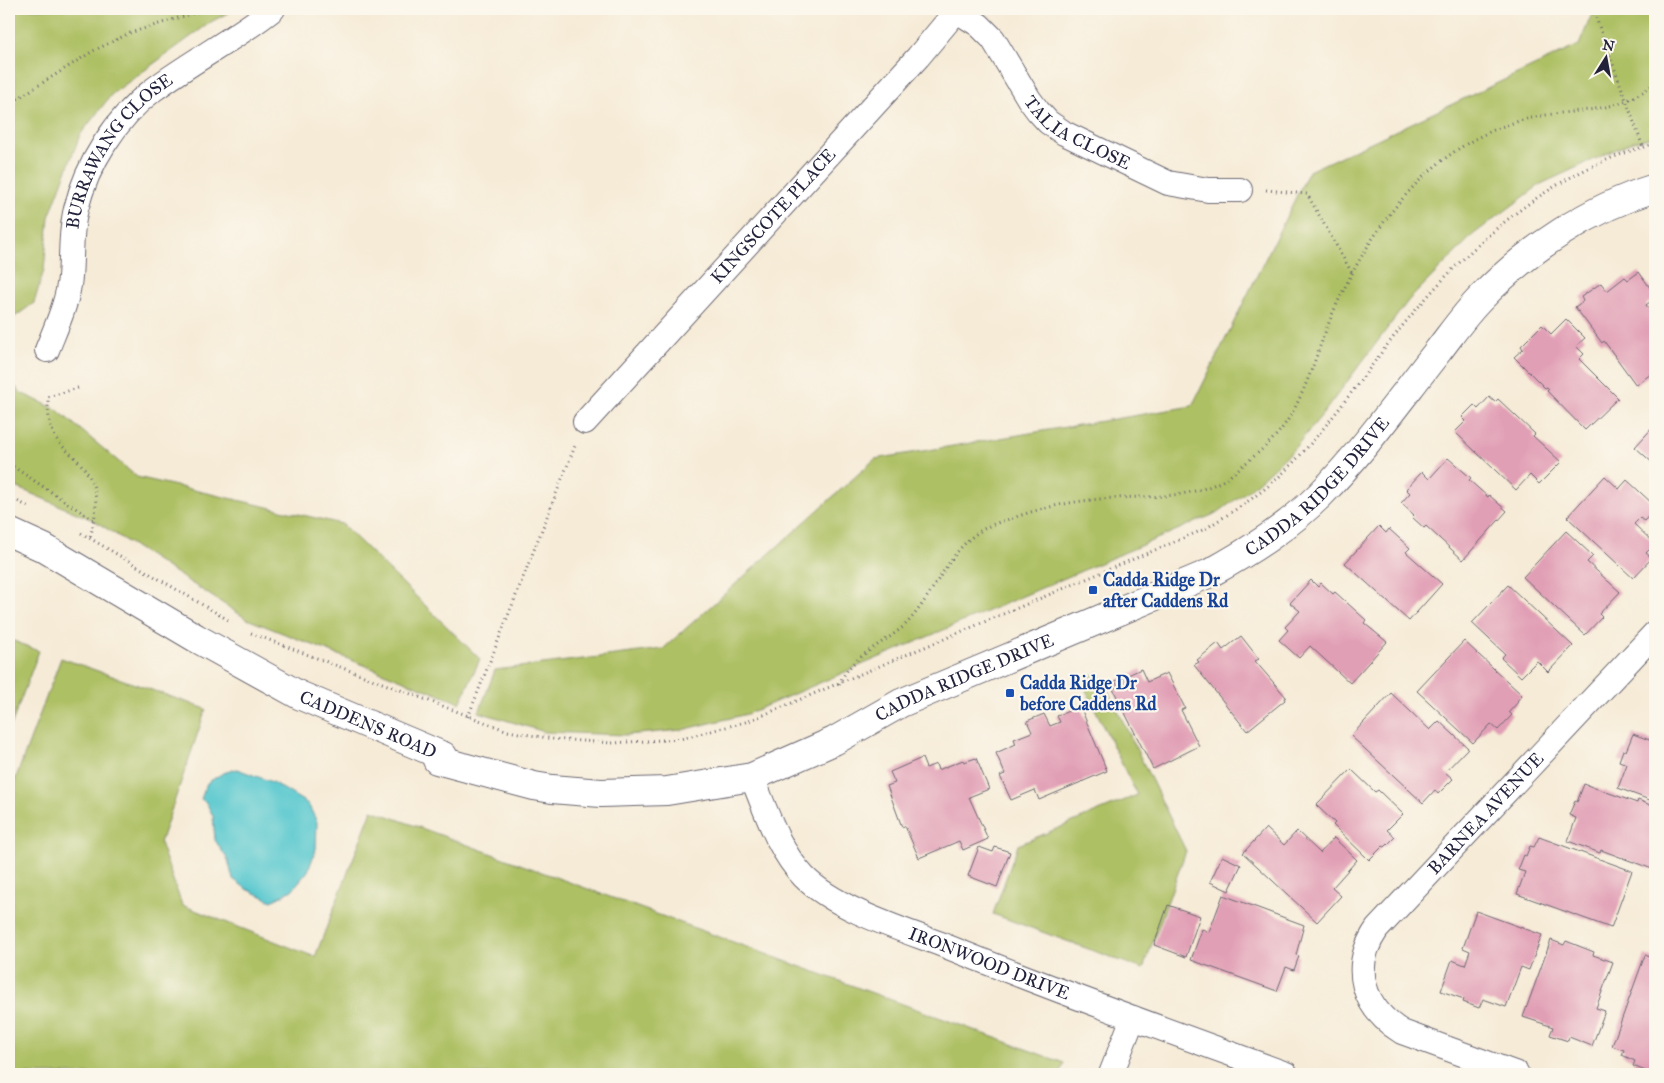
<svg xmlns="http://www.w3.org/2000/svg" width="1664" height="1083" font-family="'IM FELL Great Primer',serif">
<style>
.green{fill:#adc064;stroke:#687150}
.water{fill:#5cc9cf;stroke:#3f7685}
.building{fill:#e19fb5}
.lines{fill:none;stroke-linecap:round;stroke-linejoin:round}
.minor-casing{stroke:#6c6872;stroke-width:26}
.tertiary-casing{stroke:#6c6872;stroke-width:30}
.path{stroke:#6c6872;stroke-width:3;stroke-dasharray:1 4;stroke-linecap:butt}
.minor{stroke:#fff;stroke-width:24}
.tertiary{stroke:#fff;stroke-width:28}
.transit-dot{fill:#1a4fb4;stroke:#fbf7ec;stroke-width:2}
.labels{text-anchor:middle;stroke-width:4.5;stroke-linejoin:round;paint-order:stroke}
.street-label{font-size:18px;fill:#22223b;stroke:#fbf7ec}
.transit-label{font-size:18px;font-weight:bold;fill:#164399;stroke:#fbf7ec;text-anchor:start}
</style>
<rect width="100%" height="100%" fill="#fbf7ec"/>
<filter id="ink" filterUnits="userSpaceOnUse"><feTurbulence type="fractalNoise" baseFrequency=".02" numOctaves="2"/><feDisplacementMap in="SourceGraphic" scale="10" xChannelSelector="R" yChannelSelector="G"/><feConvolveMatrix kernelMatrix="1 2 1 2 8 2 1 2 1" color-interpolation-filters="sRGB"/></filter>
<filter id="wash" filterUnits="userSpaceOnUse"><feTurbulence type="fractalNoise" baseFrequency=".0096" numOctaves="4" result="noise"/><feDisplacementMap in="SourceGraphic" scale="20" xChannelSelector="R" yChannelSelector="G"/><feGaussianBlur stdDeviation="1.12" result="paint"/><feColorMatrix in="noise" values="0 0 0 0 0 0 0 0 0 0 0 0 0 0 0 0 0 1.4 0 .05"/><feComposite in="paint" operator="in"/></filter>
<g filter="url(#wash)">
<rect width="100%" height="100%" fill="#f6ebd7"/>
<path class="green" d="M9 9H235L211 22 112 94 80 135 49 217 44 270 34 303 13 318 9 327Z
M1594 9H1655V136L1634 141 1541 184 1474 234 1408 301 1322 415 1292 451 1250 489 1217 513 747 714 682 730 626 735 545 732 479 712 495 670 663 649 875 459 1192 406 1309 171 1579 45Z
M9 379 21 393 56 409 137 477 342 524 480 659 460 703 247 619 95 521 9 484Z
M9 639 39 651 9 731Z
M61 658 206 709 160 843 182 905 315 957 372 810 1064 1063 1060 1074H9V796Z
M1099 672 1186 851 1143 969 993 914 1018 845 1137 795 1081 680Z"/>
<path class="water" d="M237 769 272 782 308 804 317 822 316 849 308 871 292 890 272 901 247 889 233 879 228 860 215 840 213 816 206 802 201 799 207 783 223 773Z"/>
<g id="blocks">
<path class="building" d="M1639 272 1655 295V298L1646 305 1655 317V371L1636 385 1604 341 1602 343 1575 307 1583 301 1581 297 1601 283 1607 291 1625 277 1628 280Z
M1566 319 1585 338 1576 346 1584 354 1579 359 1618 398 1585 430 1547 391 1549 389 1547 387 1545 388 1514 357 1523 349 1521 346 1542 325 1551 334Z
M1489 397 1495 402 1498 399 1535 434 1533 436 1561 462 1539 484 1530 475 1516 490 1455 432 1466 421 1462 417 1474 405 1478 409Z
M1655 425V465L1635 447Z
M1448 458 1471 478 1469 480 1488 497 1489 495 1507 511 1463 560 1426 526 1424 528 1412 517 1414 515 1401 503 1410 493 1406 489 1422 472 1429 479Z
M1605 476 1619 489 1627 480 1655 506V509L1644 521 1640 518 1634 524 1655 544 1646 553 1652 558 1633 578 1567 517Z
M1379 526 1386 533 1389 529 1410 548 1406 552 1442 584 1409 621 1345 563Z
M1566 531 1593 556 1587 562 1620 592 1599 614 1602 617 1585 635 1523 577Z
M1311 580 1318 587 1321 583 1333 594 1335 592 1366 620 1364 623 1387 642 1350 683 1310 646 1299 658 1279 640 1288 630 1285 627 1300 611 1290 603Z
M1508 585 1573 646 1548 672 1537 661 1521 677 1501 658 1505 654 1472 623Z
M1241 636 1259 659 1255 661 1286 697 1284 698 1285 700 1247 731 1194 665 1199 662 1197 660 1218 643 1223 650Z
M1464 641 1522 695 1517 701 1518 702 1509 712 1512 715 1498 730 1491 724 1473 743 1417 691Z
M1141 669 1147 682 1167 673 1185 708 1181 710 1199 746 1153 769 1113 689 1118 686 1115 681Z
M1391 693 1430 730 1439 721 1468 748 1445 772 1453 779 1438 794 1435 790 1423 803 1351 736Z
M1080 706 1107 771 1039 800 1035 790 1011 800 1000 776 1005 774 996 753 1016 744 1014 739 1032 732 1027 721 1044 714 1050 726 1060 722 1057 716Z
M1633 734 1655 742V802L1618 788 1627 764 1619 761 1623 750 1626 751Z
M922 758 926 768 936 764 938 770 963 760 964 762 976 758 989 789 969 797 988 839 963 850 959 841 919 858 905 826 902 827 887 786 895 783 890 772Z
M1351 769 1375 792 1378 790 1403 814 1387 830 1395 837 1385 847 1383 846 1369 860 1333 825 1335 823 1316 805Z
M1584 784 1637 803 1638 800 1655 807V870L1601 850 1600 853 1568 841 1576 818 1569 815 1575 801 1577 802Z
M1266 828 1284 845 1297 831 1320 853 1334 838 1357 860 1332 888 1341 896 1317 922 1243 853Z
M1539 837 1632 871 1611 928 1517 894 1525 872 1518 870 1524 855 1526 856 1530 846 1534 847Z
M979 847 993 852 995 847 1010 852 997 887 968 876Z
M1222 856 1241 865 1229 891 1210 882Z
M1223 895 1304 925 1296 955 1299 956 1294 970 1286 967 1277 991 1191 960 1202 929 1209 932Z
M1168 905 1200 916 1186 957 1154 945Z
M1476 911 1542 935 1529 970 1521 967 1506 1007 1483 999 1479 1008 1463 1002 1464 999 1441 991 1452 960 1465 965 1470 951 1463 948Z
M1551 940 1564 945 1566 941 1594 952 1593 955 1613 962 1596 1008 1605 1011 1592 1046 1569 1037 1568 1041 1550 1035 1553 1027 1523 1017Z
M1645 955 1655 959V1067L1653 1074 1633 1066 1635 1061 1622 1055 1624 1050 1612 1046Z"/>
</g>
</g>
<g filter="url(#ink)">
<use href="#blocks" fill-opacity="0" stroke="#6c6872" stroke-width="1"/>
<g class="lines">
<defs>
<g id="minor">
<path id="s1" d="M957 11 979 25 993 39 1029 99 1038 111 1048 122 1064 133 1168 183 1208 190H1240"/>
<path id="s2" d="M47 350C56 327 68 302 70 277 72 254 70 232 76 209 87 164 116 118 153 90 192 61 235 39 273 9"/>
<path id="s3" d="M585 422 918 57 958 9"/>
<path id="s4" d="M752 777C766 811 778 850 804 877 836 909 901 929 943 945 1056 991 1171 1032 1286 1074"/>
<path d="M1111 1074 1133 1018"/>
<path id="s5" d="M1517 1074 1402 1032C1363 1008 1350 968 1377 929L1655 633"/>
</g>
<g id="tertiary">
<path id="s6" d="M9 532 44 548 196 638 299 695 443 756"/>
<path id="s7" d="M443 756 437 760 534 786 552 789 601 793 667 791 752 777 834 741 901 703 1210 573C1250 551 1288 527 1321 494 1364 450 1400 399 1438 351 1452 333 1465 314 1481 298 1528 249 1590 208 1655 188"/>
</g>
</defs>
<use href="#minor" class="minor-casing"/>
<use href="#tertiary" class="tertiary-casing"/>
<path class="path" d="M1591 9 1595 15 1643 147
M9 104 93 51 130 33 207 9
M1266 190 1307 194 1352 273
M78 388 48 397C48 410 48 422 54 434 59 445 69 452 77 460 101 485 98 507 90 538
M9 464 95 521
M9 497 31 508
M81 533 230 621
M251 633 508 731 553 739 612 743 680 739 749 721 1205 529C1233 511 1264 493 1287 469 1337 419 1374 357 1421 304 1483 232 1561 167 1655 144
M839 684C843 676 848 668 855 662 871 647 892 638 907 623 934 595 949 549 982 530 991 524 1003 521 1013 518 1046 506 1079 500 1114 498 1154 496 1189 499 1226 479 1233 474 1240 467 1247 462 1258 453 1270 443 1279 432 1305 401 1318 346 1335 308 1355 264 1381 220 1415 185 1453 146 1499 121 1553 114 1593 109 1622 110 1655 83
M468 717 575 446"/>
<use href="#minor" class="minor"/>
<use href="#tertiary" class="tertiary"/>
</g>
</g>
<g class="transit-dot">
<rect x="1088" y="585" width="10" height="10" rx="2.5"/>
<rect x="1005" y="688" width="10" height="10" rx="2.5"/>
</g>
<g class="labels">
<g class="street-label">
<text dy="6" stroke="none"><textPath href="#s1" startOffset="176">TALIA CLOSE</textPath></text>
<text dy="6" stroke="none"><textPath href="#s2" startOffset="218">BURRAWANG CLOSE</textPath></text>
<text dy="6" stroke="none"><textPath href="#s3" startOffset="279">KINGSCOTE PLACE</textPath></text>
<text dy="6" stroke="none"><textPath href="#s7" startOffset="968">CADDA RIDGE DRIVE</textPath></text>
<text dy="6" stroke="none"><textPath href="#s7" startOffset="562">CADDA RIDGE DRIVE</textPath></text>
<text dy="6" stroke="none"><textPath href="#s6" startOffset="408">CADDENS ROAD</textPath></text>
<text dy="6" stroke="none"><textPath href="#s5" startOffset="402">BARNEA AVENUE</textPath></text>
<text dy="6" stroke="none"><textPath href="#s4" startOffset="319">IRONWOOD DRIVE</textPath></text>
</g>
<g class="transit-label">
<text x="1103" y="586">Cadda Ridge Dr<tspan x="1103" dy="21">after Caddens Rd</tspan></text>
<text x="1020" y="689">Cadda Ridge Dr<tspan x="1020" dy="21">before Caddens Rd</tspan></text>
</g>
</g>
<rect width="1664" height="1083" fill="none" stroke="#fbf7ec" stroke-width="30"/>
<g transform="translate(1606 58) rotate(11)" stroke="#fbf7ec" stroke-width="4" paint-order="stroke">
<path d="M0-4L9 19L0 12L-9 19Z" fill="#22223b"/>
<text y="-8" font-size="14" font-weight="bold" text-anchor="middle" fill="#22223b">N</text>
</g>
</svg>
